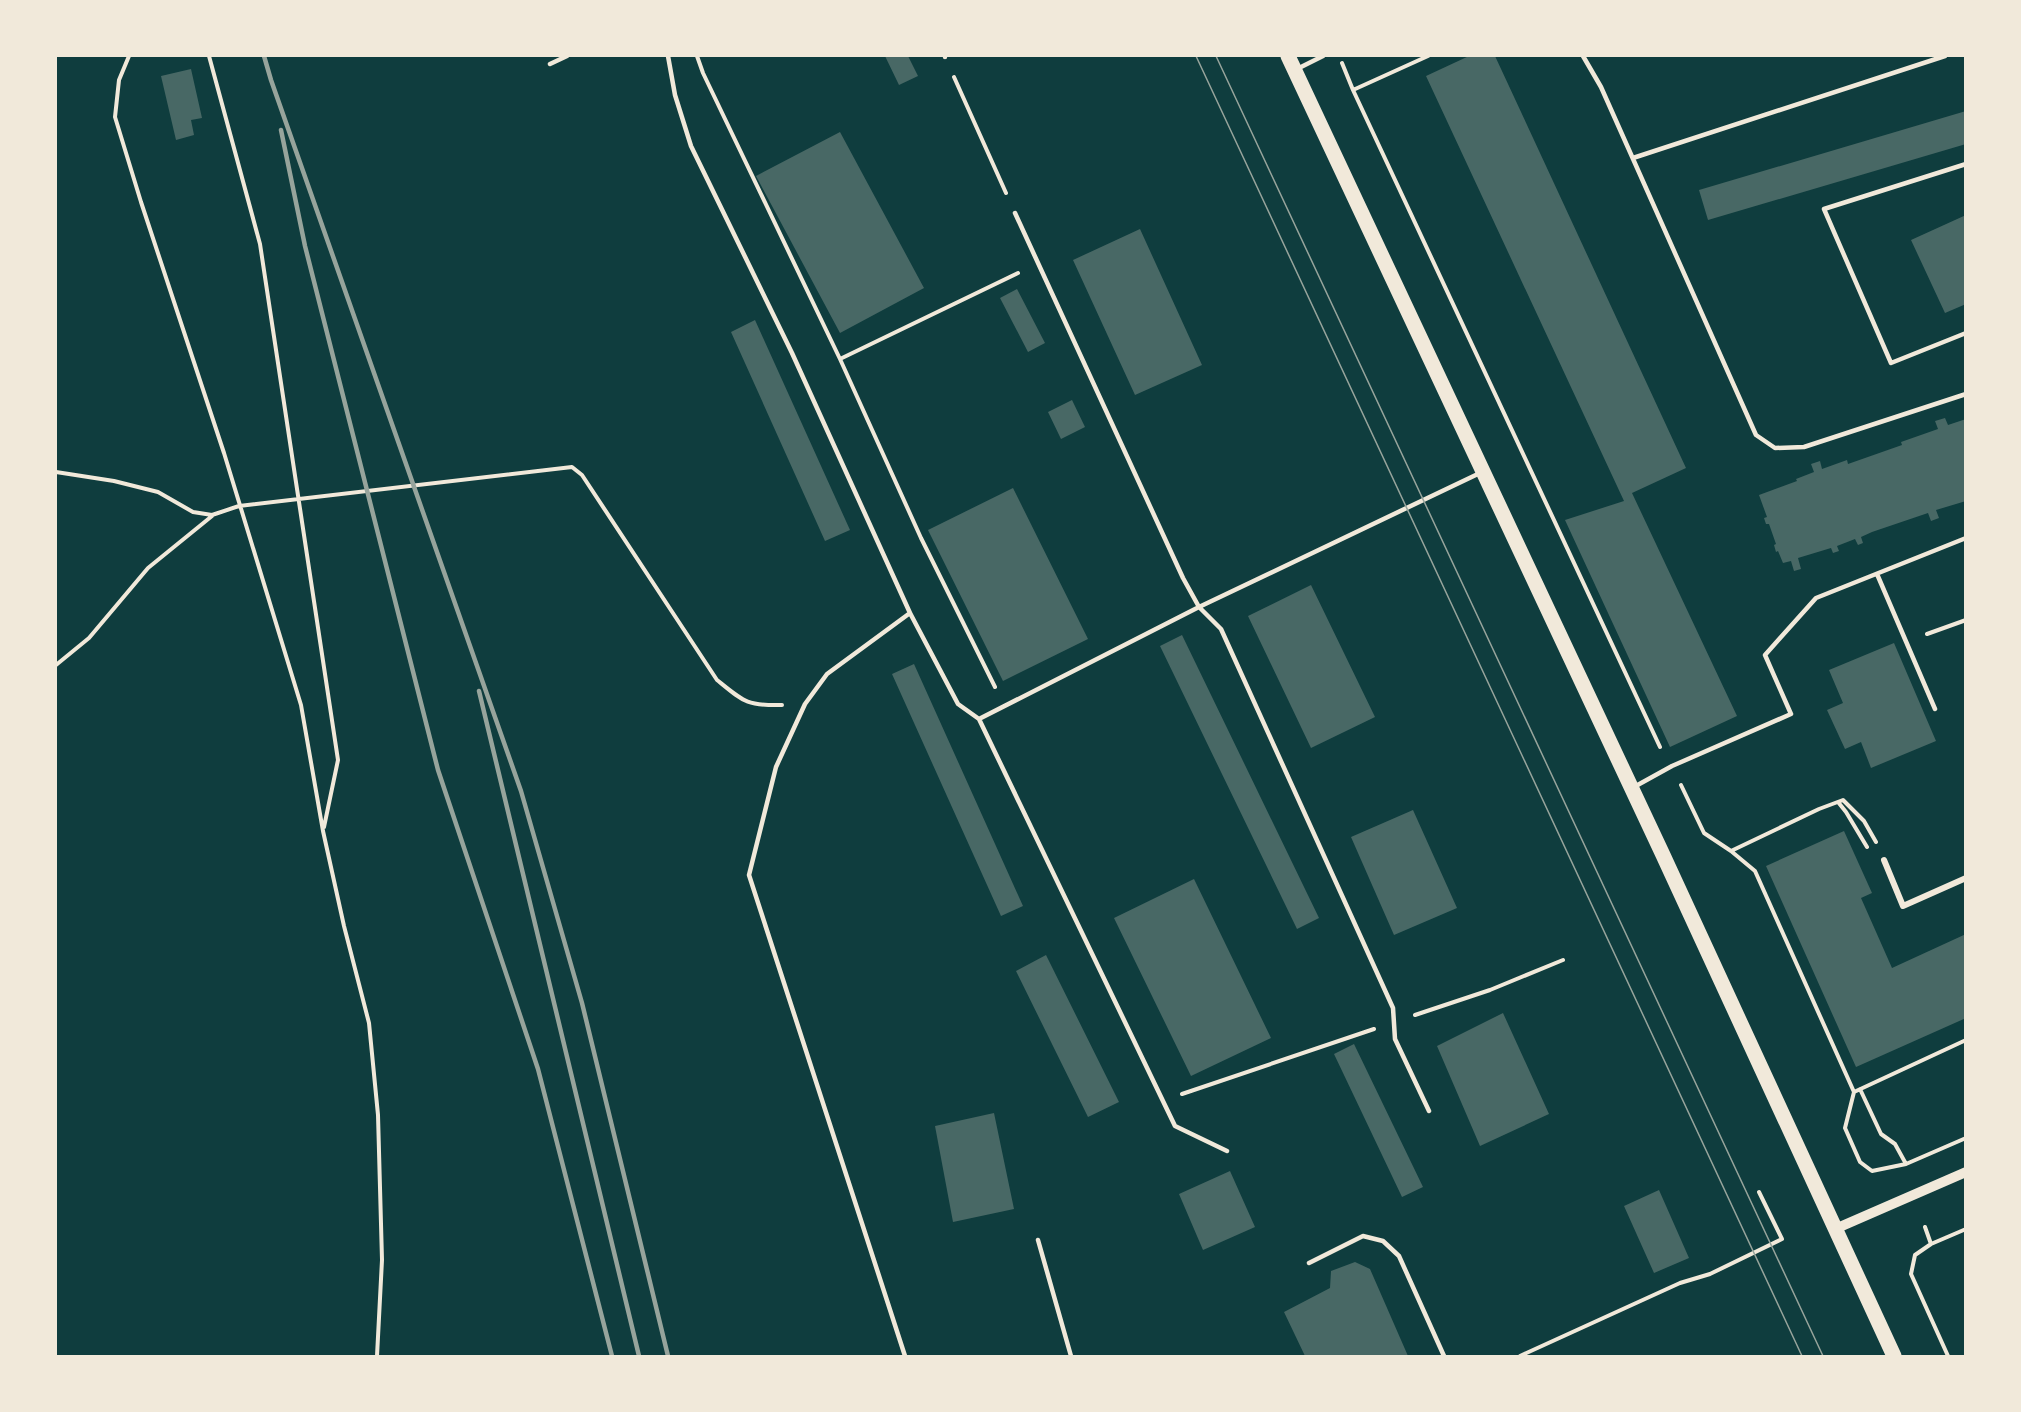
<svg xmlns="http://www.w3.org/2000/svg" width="2021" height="1412" font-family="Quicksand,sans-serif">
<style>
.building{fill:#486865}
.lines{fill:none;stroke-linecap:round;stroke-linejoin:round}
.path{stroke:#f1e9da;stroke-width:4}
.service{stroke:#f1e9da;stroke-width:4.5}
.minor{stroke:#f1e9da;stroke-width:6}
.tertiary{stroke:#f1e9da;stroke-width:10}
.primary{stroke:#f1e9da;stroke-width:15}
.tram{stroke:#97a49c;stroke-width:1.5}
.rail{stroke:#97a49c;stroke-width:4.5}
</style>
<rect width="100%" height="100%" fill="#0f3d3e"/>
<path class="building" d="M885 56H908L918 76 899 85Z
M1469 56H1495L1686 468 1632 493 1737 716 1670 747 1565 520 1624 501 1426 76Z
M191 69 202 118 191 120 194 135 176 140 161 76Z
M1966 111V144L1708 220 1699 190Z
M840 132 924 288 840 333 756 176Z
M1966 215V304L1945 313 1911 240Z
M1140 229 1202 365 1135 395 1073 260Z
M1017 289 1045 343 1028 352 1000 298Z
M755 320 850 530 825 541 731 332Z
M1072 400 1085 427 1061 439 1048 412Z
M1945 418 1948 425 1966 419V501L1936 510 1939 518 1931 521 1928 513 1872 532 1861 537 1863 543 1858 545 1855 539 1837 546 1839 551 1833 553 1831 548 1798 558 1801 569 1794 571 1791 561 1783 563 1778 551 1776 552 1774 545 1776 544 1769 524H1766L1764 518 1767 517 1759 495 1797 481 1796 479 1814 472 1811 464 1820 461 1822 469 1847 460 1848 464 1902 445 1901 442 1938 429 1935 421Z
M1013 488 1088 639 1003 681 928 530Z
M1311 585 1375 717 1311 748 1248 616Z
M1182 635 1319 918 1297 929 1160 646Z
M1894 643 1936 741 1871 768 1861 742 1845 749 1827 710 1843 703 1829 670Z
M914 664 1023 906 1001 916 892 674Z
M1413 810 1457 908 1394 935 1351 837Z
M1844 831 1872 893 1861 898 1892 968 1966 934V1018L1856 1067 1766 866Z
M1194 879 1271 1038 1191 1076 1114 918Z
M1046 955 1119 1102 1088 1117 1016 971Z
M1503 1013 1549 1114 1480 1146 1437 1046Z
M1354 1044 1423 1187 1402 1197 1334 1054Z
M994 1113 1014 1209 953 1222 935 1126Z
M1230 1171 1255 1227 1203 1250 1179 1194Z
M1659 1190 1689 1258 1654 1273 1624 1206Z
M1355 1262 1370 1269 1408 1356H1305L1284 1312 1330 1288 1331 1271Z"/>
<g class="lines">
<path class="path" d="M129 56 119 80 115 117 141 202 224 453 301 705 323 831 344 926 369 1023 378 1115 382 1260 377 1356
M209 56 260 244 338 760 324 827
M697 56 703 73 840 359 921 538 995 687
M1342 63 1353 90 1660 747
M954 77 1006 193
M1353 90 1428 56
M840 359 1018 273
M56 472 114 481 158 492 193 512 212 515 239 506 572 467 582 475 717 680C744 702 747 706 782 705
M1927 634 1966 620
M56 665 89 638 148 568 212 516
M1681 785 1704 833 1731 851 1755 871 1854 1092 1845 1128 1860 1162 1872 1171 1906 1164 1966 1138
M1838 802 1846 812 1867 847
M1731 851 1819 809 1843 800 1864 821 1876 842
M1415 1015 1490 990 1563 960
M1860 1089 1881 1134 1895 1144 1906 1164
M1854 1092 1966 1040
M1182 1094 1374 1029
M1925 1227 1931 1244
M1520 1356 1680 1283 1710 1274 1782 1239 1759 1192
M1948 1356 1911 1274 1915 1255 1931 1244 1966 1229"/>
<path class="service" d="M668 56 675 95 691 146 792 353 910 613
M945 56V57
M1583 56 1601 87 1756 435 1775 448 1804 447 1966 394
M550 64 567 56
M1297 69 1323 56
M1633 158 1945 56
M1966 164 1824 209 1891 363 1966 333
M1015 213 1183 578 1199 607 1221 629 1393 1008 1395 1039 1429 1111
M1877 574 1935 709
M979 719 1175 1126 1227 1151
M1634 787 1672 766 1791 714 1765 655 1816 598 1966 538
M1038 1240 1071 1356
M1309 1263 1363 1236 1383 1241 1399 1256 1444 1356
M905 1356 749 875 776 767 805 704 827 674 910 613 958 704 979 719 1199 607 1480 473"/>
<path class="minor" d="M1884 860 1903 906 1966 878"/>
<path class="tertiary" d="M1835 1229 1966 1172"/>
<path class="primary" d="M1288 56 1663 855 1894 1356"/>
<path class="tram" d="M1196 56 1802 1356
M1216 56 1823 1356"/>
<path class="rail" d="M264 56 271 80 521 791 582 1003 668 1356
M281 130 305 246 438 770 538 1069 612 1356
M479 691 639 1356"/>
</g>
<rect width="2021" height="1412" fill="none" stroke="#f1e9da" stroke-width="114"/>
</svg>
